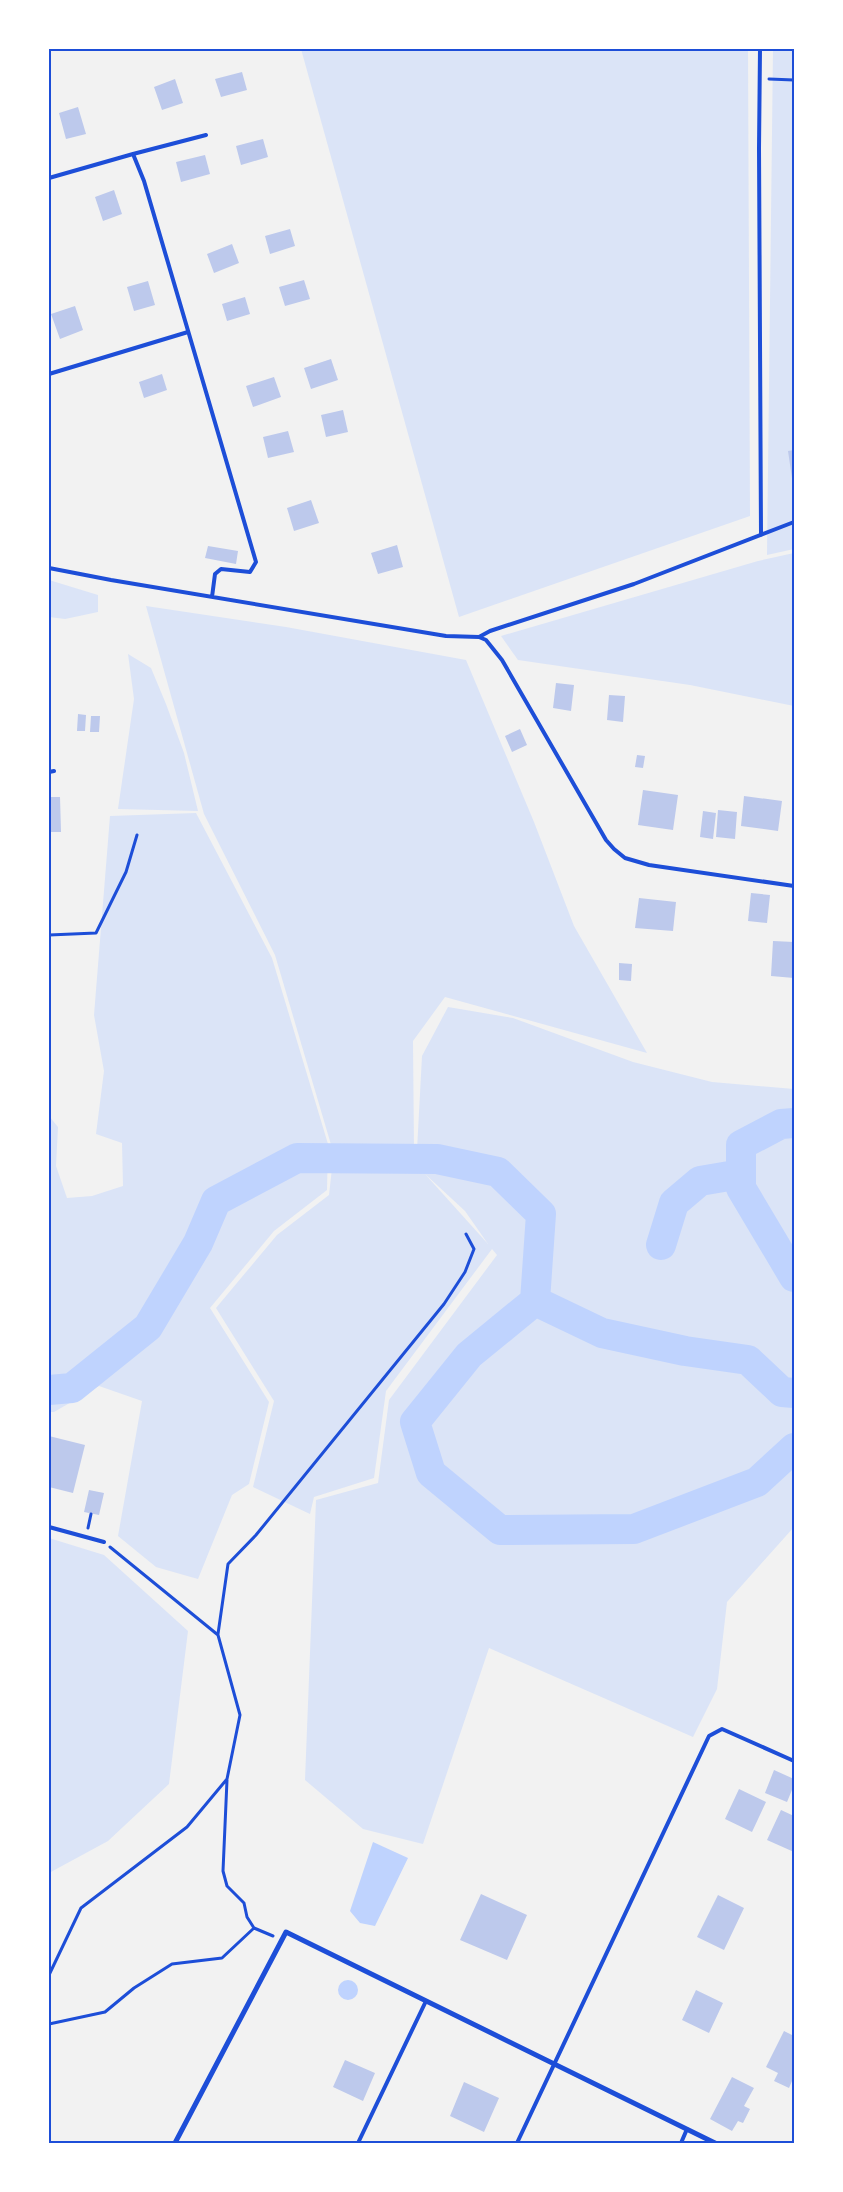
<svg xmlns="http://www.w3.org/2000/svg" width="843" height="2192" font-family="Rubik,sans-serif">
<style>
.green{fill:#dbe4f7;fill-rule:evenodd}
.water{fill:#bfd3fe}
.lines{fill:none;stroke-linecap:round;stroke-linejoin:round}
.river{stroke:#bfd3fe;stroke-width:30}
.building{fill:#bdc9ec}
.path{stroke:#1d4ed8;stroke-width:3}
.service{stroke:#1d4ed8;stroke-width:4}
.minor{stroke:#1d4ed8;stroke-width:5}
.neatline{fill:none;stroke:#1d4ed8;stroke-width:2}
</style>
<rect width="100%" height="100%" fill="#f2f2f2"/>
<path class="green" d="M301 49H748L750 516 459 617Z
M773 49H794V549L767 555Z
M794 553V706L690 685 518 660 501 636 758 561Z
M49 580 98 595V612L65 619 49 617Z
M146 606 286 627 466 660 534 822 574 926 647 1053 445 997 413 1041 414 1151 332 1148 275 955 204 814Z
M128 654 151 668 166 704 184 753 198 811 118 809 134 699Z
M196 813 272 958 328 1144 327 1190 274 1231 210 1308 269 1402 249 1484 232 1495 198 1579 156 1567 118 1536 142 1401 99 1386 54 1412H49V1116L58 1127 56 1166 67 1198 92 1196 123 1186 122 1143 96 1134 104 1071 94 1015 110 816Z
M448 1007 513 1018 633 1062 712 1082 794 1089V1527L727 1602 717 1689 693 1737 489 1648 423 1844 363 1829 305 1780 316 1500 378 1483 389 1400 497 1255 492 1249 386 1391 374 1478 314 1497 310 1514 253 1487 274 1401 216 1308 277 1235 329 1195 332 1168 419 1167 417 1150 422 1056ZM425 1174 465 1211 488 1244Z
M49 1538 104 1555 188 1631 169 1784 108 1841 49 1873Z"/>
<path class="water" d="M373 1842 408 1858 375 1926 360 1923 350 1911Z
M338 1990a10 10 0 1 1 20 0a10 10 0 1 1-20 0Z"/>
<g class="lines">
<path class="river" d="M794 1123 781 1124 741 1145V1188L794 1277
M661 1245 674 1203 700 1181 741 1174
M535 1301 602 1333 685 1351 748 1360 782 1392 794 1393
M49 1390 72 1388 148 1327 198 1243 216 1201 297 1158 437 1159 498 1172 541 1214 535 1301 469 1355 415 1422 431 1473 500 1530 634 1529 757 1482 794 1448"/>
</g>
<path class="building" d="M242 72 247 90 221 97 215 79Z
M175 79 183 103 162 110 154 87Z
M78 107 86 134 66 139 59 113Z
M263 139 268 157 241 165 236 146Z
M205 155 210 174 181 182 176 162Z
M114 190 122 214 103 221 95 197Z
M290 229 295 246 270 254 265 236Z
M232 244 239 263 214 273 207 254Z
M304 280 310 299 285 306 279 287Z
M148 281 155 305 134 311 127 287Z
M245 297 250 314 227 321 222 304Z
M75 306 83 330 60 339 51 314Z
M331 359 338 380 311 389 304 368Z
M162 374 167 390 144 398 139 382Z
M274 377 281 397 253 407 246 386Z
M343 410 348 432 326 437 321 415Z
M288 431 294 452 268 458 263 437Z
M794 450V485H793L788 451Z
M311 500 319 523 294 531 287 508Z
M397 545 403 567 378 574 371 553Z
M208 546 238 551 236 564 205 558Z
M556 683 574 685 571 711 553 708Z
M609 695 625 696 623 722 607 720Z
M78 714 86 715 85 731H77Z
M91 716H100L99 732H90Z
M520 729 527 745 512 752 505 736Z
M637 755 645 756 643 768 635 767Z
M643 790 678 795 673 830 638 825Z
M744 796 782 801 778 831 741 826Z
M49 797H60L61 832H49Z
M718 810 737 812 735 839 716 837Z
M703 811 716 813 713 839 700 837Z
M751 893 770 895 767 923 748 921Z
M639 898 676 902 673 931 635 928Z
M773 941 794 942V978L771 976Z
M619 963 632 964 631 981 619 980Z
M49 1436 85 1445 73 1493 49 1487Z
M89 1490 104 1493 99 1515 84 1512Z
M774 1770 794 1779V1785L787 1802 765 1793Z
M739 1789 766 1802 752 1832 725 1819Z
M781 1810 794 1816V1852L767 1840Z
M481 1894 527 1915 507 1960 460 1940Z
M718 1895 744 1908 724 1950 697 1937Z
M696 1990 723 2003 709 2033 682 2020Z
M784 2031 794 2036V2082L792 2081 789 2088 774 2081 778 2073 766 2067Z
M345 2060 375 2073 363 2101 333 2087Z
M732 2077 754 2088 744 2106 750 2109 743 2123 738 2121 732 2131 710 2119Z
M464 2082 499 2098 484 2132 450 2116Z"/>
<g class="lines">
<path class="path" d="M769 79 794 80
M49 935 96 933 126 872 137 835
M88 1528 91 1514
M218 1634 228 1564 256 1535 444 1304 465 1272 474 1249 466 1234
M227 1780 223 1871 227 1886 244 1903 247 1917 254 1928 273 1936
M49 1975 81 1908 187 1827 227 1779 240 1715 218 1635 110 1547
M49 2024 105 2012 134 1988 172 1964 222 1958 254 1928"/>
<path class="service" d="M760 49 759 148 761 535
M133 154 206 135
M49 178 133 154 144 181 256 562 250 572 221 569 215 574 212 597
M49 374 188 332
M49 568 111 580 446 636 479 637 486 640 502 660 606 840 614 849 625 858 649 865 794 886
M479 637 490 631 634 584 794 522
M49 772 54 771
M49 1527 104 1542
M358 2143 426 2001
M517 2143 709 1736 722 1729 794 1761
M681 2143 687 2129"/>
<path class="minor" d="M175 2143 286 1932 715 2143"/>
</g>
<rect width="843" height="2192" fill="none" stroke="#ffffff" stroke-width="100"/>
<rect x="50" y="50" width="743" height="2092" class="neatline"/>
</svg>
